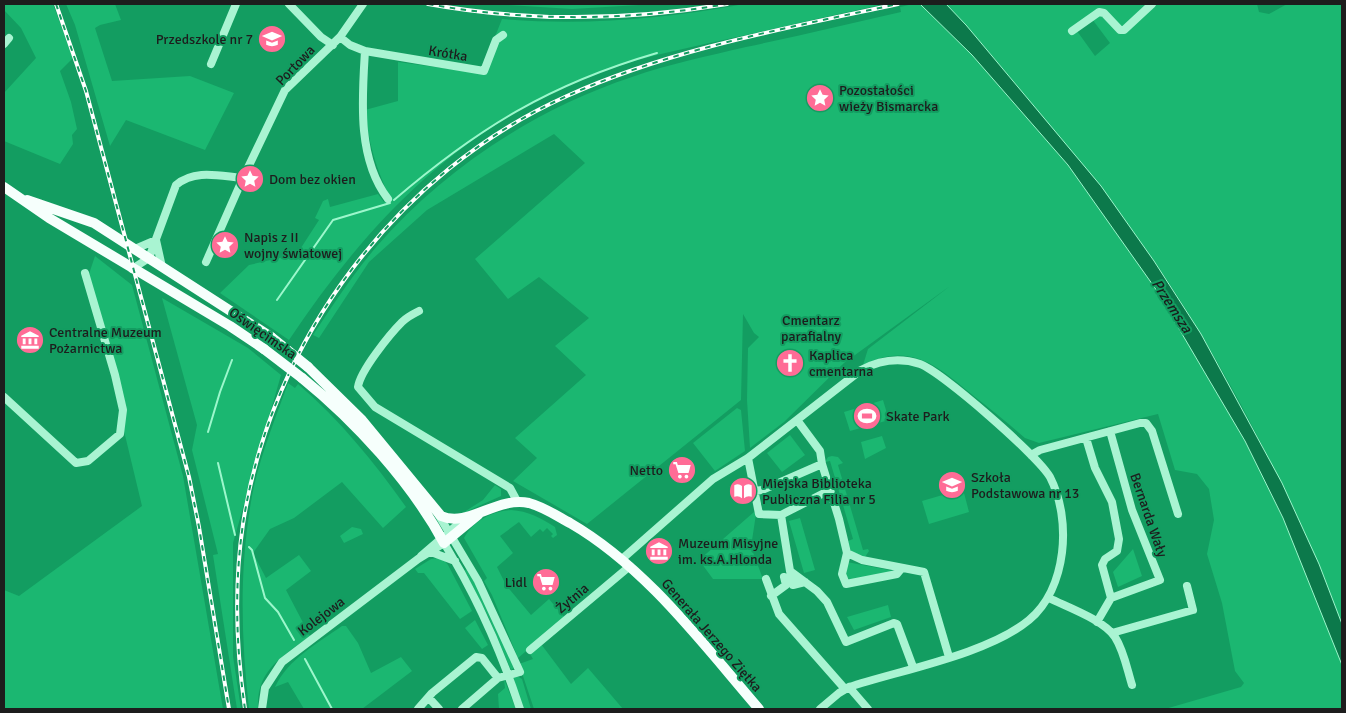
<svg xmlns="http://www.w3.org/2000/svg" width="1346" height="713" font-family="Signika,sans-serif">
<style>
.green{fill:#1bb771;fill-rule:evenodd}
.water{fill:#0c794b;stroke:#9cf7cc}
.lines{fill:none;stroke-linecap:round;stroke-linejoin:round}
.stream{stroke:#9cf7cc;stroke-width:2}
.minor{stroke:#a9f4d2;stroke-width:8}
.major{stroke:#f6fffc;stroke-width:10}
.rail-casing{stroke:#fff;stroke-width:4}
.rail{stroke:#139d61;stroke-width:2;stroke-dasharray:5.5;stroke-linecap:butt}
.major-bridge{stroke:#f6fffc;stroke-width:10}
.labels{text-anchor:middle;stroke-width:4;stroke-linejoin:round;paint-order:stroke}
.poi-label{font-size:14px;fill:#1d1d1d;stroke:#139d61;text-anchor:start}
.street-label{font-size:14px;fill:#1d1d1d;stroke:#139d61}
.park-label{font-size:14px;fill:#1b1d1c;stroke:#139d61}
.water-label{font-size:15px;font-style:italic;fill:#191d1b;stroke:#139d61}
</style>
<rect width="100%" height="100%" fill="#139d61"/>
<path class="green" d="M4 4H53L73 58 60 71 71 102 77 129 72 135 73 144 60 164 4 141V93L36 58 21 28 4 10Z
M66 4H115L121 20 100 25 95 28 112 81 190 76 234 93 205 150 126 120 110 146 75 25Z
M493 4H656L572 9Z
M744 4H885C829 16 774 29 719 41 678 50 637 58 598 73 460 126 370 219 289 340L220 293 249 265 297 254 319 220 315 218 323 201 328 199 330 207 378 194 384 202 391 200C376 168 369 145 365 110L398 101V62L487 74 483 67 502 19C583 26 664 19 744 4Z
M913 4H920L972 55 1068 165 1142 269 1170 313 1245 441 1293 539 1342 665V709H1165L1241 687 1244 683 1235 671 1222 603 1207 554 1214 520 1209 489 1197 474 1175 470 1158 414 1039 443 1025 438C1009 424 992 410 975 397 938 367 912 341 863 365L868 349 950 286 844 363 784 422 750 448 747 400 748 348 759 337 754 333 743 314 741 400 587 524 513 481 537 458 515 438 586 375 555 346 589 318 539 277 508 299 475 259 585 163 554 134 427 210 369 262 319 338 313 335C333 305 353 274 377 246 444 169 535 109 632 77 669 64 708 56 746 47 798 36 849 24 901 12L900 7Z
M946 4H1257L1259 12 1269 14 1287 4H1342V624C1298 512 1245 403 1180 300 1139 235 1091 175 1042 116 1011 78 980 40 946 4ZM1092 19 1110 43 1095 56 1077 31Z
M95 256 132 285 183 476 223 709H4V590L19 596 142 506 124 431 126 406 89 274Z
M162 298 248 348 281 375 233 543V656L241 709H237L213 555 218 554 192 450 197 425Z
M288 383 295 388 298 384C340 420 374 462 406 507L383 528 342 482 294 518 270 529 253 553 266 578 299 555 311 571 286 590 310 636C282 657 256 670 258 709H249C241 637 239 568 252 496 259 458 275 420 288 383Z
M883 400 889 420 850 431 844 412Z
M737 408 741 410 745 451 715 471 693 443Z
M790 435 805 455 782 472 767 453Z
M882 436 886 448 865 459 861 442Z
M832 456 838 457 843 463 838 465 863 550 868 549 869 551 865 557 851 552 848 541 853 539 830 461 825 462 828 457Z
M495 485 501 489V496L461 514 483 500Z
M963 489 969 512 929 524 922 501Z
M511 510C528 511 541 518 555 527L557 535 553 538 551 536 553 534 547 528 543 532 540 529 531 537 519 522 500 536 513 553 497 567 506 585 531 615 549 599 565 618 518 658 492 595 484 581 487 578 464 538C474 520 492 512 511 510Z
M754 512 756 514 751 547 763 579H713L699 560Z
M800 518 815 570 804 573 789 521Z
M352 527 361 529 363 534 344 543 340 536Z
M1133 549 1142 576 1118 587 1113 572Z
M438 558 444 560 448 565 472 611 460 619 424 573H418L415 569 431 559Z
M847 562 894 571 851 580 846 577Z
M466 569C487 599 501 635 514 668L511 670 489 618 465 571Z
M888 605 891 617 854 630 847 617Z
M475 620 488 645 482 649 465 628Z
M342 626H346L358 643 371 673 401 657 412 671 362 709H304L288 682 275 687C288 659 318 643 342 626Z
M541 644 571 684 588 668 623 709H534L519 664 533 659 530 654Z
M517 676 522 679 531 709H523L513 677Z
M504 679 516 709H499L498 694 505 688Z"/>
<path class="water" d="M920 4H946L966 25 1101 186 1154 261 1201 334 1282 483 1319 564 1342 624V665L1283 518 1245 441 1155 288 1068 165 972 55Z"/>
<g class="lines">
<path class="stream" d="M394 200C478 128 550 84 657 53
M277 300 333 220 390 203
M208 432 220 392 232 360
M218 463 235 535
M249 547 252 550 265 598 278 612 294 640
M305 659 332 709"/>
<path class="minor" d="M289 4 321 37 333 45
M1072 31 1099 12 1104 13 1120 30H1124L1152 4
M340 37 350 45 365 51 484 71 496 40 503 35
M4 44 9 38
M365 51C362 99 357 159 388 199
M211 64 236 4
M135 249 156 240 162 267
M206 262 243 178
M132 269 149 258 176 185C195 169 219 176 243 178L285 90 340 37 363 4
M419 311C413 314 407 317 402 322 390 334 360 371 358 387L375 407 510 488 517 501
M4 397 76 463 88 461 120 434 123 410 115 375 85 273
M797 420 820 451 822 464
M1086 438 1095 468 1112 502 1119 539 1117 551 1105 559 1102 565 1111 598
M1031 455 1040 450 1140 423H1146L1152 431 1178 514
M748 458 759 514 781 515
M830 490 781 515 790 571 817 591 827 602 846 642 894 623 897 624 913 667
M754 491 762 490 822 464 839 519 847 553 862 560 924 572 949 657
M438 514 478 581 520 672 498 678 462 709
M431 552 455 561
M847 553 842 574 846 584 897 574 902 568
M421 556 457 525 459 519
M622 559 713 479 748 458 861 370C880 360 899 357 920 364 942 372 1038 456 1050 477 1072 520 1067 588 1029 620 988 654 901 670 849 687L839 693 820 709
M790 571 793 585 805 582
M766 579 779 614 845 689
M771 596 786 585 784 577
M1049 598C1067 607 1104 620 1115 637 1124 651 1127 669 1132 685
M1097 622 1111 598 1160 580 1132 510 1110 431
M1112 633 1193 610 1187 586
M530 650 630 566
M849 687 868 709
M429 698 439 709
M262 709 265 688 282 662 418 559 444 543C476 595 501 651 520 709
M418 709 432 693 476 657 482 658 498 678"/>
<path class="major" d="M4 187 49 218 230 326 264 349
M27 200 94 223 271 337
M308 367 361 419 441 516C468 528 497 496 529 503 544 507 557 516 570 523 646 567 702 643 759 709
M302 378C355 421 411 482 444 543L478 515"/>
<defs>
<path id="rail" d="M56 4 86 91 189 477 199 527 229 709
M428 4C528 22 627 21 727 4
M245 709C236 648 234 585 243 524 271 340 397 172 567 96 671 49 787 28 898 4"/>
</defs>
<use href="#rail" class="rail-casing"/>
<use href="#rail" class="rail"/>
<path class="major-bridge" d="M271 337 308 367
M264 349 302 378"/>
</g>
<defs>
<symbol id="school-disc" viewBox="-11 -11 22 22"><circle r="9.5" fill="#ff6c96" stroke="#139d61"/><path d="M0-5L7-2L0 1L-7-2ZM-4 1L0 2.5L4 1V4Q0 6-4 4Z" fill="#fff"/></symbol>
<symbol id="sight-disc" viewBox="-11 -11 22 22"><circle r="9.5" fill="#ff6c96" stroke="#139d61"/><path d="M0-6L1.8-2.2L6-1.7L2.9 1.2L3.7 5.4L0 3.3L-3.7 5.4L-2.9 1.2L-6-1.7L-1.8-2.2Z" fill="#fff"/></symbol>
<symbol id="museum-disc" viewBox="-11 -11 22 22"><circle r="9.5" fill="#ff6c96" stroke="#139d61"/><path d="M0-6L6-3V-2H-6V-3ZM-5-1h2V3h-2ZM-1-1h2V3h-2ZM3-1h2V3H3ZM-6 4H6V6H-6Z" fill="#fff"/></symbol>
<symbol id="church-disc" viewBox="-11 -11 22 22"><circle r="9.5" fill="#ff6c96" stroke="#139d61"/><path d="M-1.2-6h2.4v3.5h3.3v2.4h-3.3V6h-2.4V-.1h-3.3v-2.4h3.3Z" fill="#fff"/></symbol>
<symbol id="stadium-disc" viewBox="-11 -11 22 22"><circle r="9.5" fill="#ff6c96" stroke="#139d61"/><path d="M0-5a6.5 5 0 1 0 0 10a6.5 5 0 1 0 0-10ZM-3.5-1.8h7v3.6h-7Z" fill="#fff"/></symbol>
<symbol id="supermarket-disc" viewBox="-11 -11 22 22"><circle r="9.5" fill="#ff6c96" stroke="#139d61"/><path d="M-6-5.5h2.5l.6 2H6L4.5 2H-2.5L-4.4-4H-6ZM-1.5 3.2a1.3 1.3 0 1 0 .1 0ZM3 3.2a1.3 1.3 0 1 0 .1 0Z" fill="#fff"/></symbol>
<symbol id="library-disc" viewBox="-11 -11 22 22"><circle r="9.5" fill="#ff6c96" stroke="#139d61"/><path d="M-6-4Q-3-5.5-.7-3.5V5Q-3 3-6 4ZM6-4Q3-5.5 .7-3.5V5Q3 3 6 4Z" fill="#fff"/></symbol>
</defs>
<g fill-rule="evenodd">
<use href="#school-disc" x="256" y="23" width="32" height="32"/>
<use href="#sight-disc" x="804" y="82" width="32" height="32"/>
<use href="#sight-disc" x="234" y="163" width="32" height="32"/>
<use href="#sight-disc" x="209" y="229" width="32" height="32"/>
<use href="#museum-disc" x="14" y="324" width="32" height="32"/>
<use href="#church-disc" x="774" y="347" width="32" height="32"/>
<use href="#stadium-disc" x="851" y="400" width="32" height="32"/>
<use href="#supermarket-disc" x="666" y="454" width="32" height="32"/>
<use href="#school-disc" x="936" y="469" width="32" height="32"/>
<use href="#library-disc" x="727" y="475" width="32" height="32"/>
<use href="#museum-disc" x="643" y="535" width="32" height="32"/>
<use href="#supermarket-disc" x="530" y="566" width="32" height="32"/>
</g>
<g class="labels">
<g class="poi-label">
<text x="253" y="44" text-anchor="end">Przedszkole nr 7</text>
<text x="839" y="95">Pozostałości<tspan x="839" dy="16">wieży Bismarcka</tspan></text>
<text x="269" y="184">Dom bez okien</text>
<text x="244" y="242">Napis z II<tspan x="244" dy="16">wojny światowej</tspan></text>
<text x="49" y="337">Centralne Muzeum<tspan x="49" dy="16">Pożarnictwa</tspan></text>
<text x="809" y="360">Kaplica<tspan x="809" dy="16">cmentarna</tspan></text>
<text x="886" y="421">Skate Park</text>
<text x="663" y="475" text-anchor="end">Netto</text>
<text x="971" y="482">Szkoła<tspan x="971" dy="16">Podstawowa nr 13</tspan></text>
<text x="762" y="488">Miejska Biblioteka<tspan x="762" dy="16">Publiczna Filia nr 5</tspan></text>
<text x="678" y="548">Muzeum Misyjne<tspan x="678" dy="16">im. ks.A.Hlonda</tspan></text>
<text x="527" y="587" text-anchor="end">Lidl</text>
</g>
<g class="street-label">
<text transform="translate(448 53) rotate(9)" y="5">Krótka</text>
<text transform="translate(295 65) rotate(-46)" y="5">Portowa</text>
<text transform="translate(263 333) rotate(35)" y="5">Oświęcimska</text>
<text transform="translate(1149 515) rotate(71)" y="5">Bernarda Wały</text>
<text transform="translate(572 598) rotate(-40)" y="5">Żytnia</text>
<text transform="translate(321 616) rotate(-37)" y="5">Kolejowa</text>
<text transform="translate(712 635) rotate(49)" y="5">Generała Jerzego Ziętka</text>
</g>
<g class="park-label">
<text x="811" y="325">Cmentarz<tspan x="811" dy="16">parafialny</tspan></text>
</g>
<g class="water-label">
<text transform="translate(1172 306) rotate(57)" y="5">Przemsza</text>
</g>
</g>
<rect width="1346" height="713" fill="none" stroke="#1d1d1d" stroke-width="10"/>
</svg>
